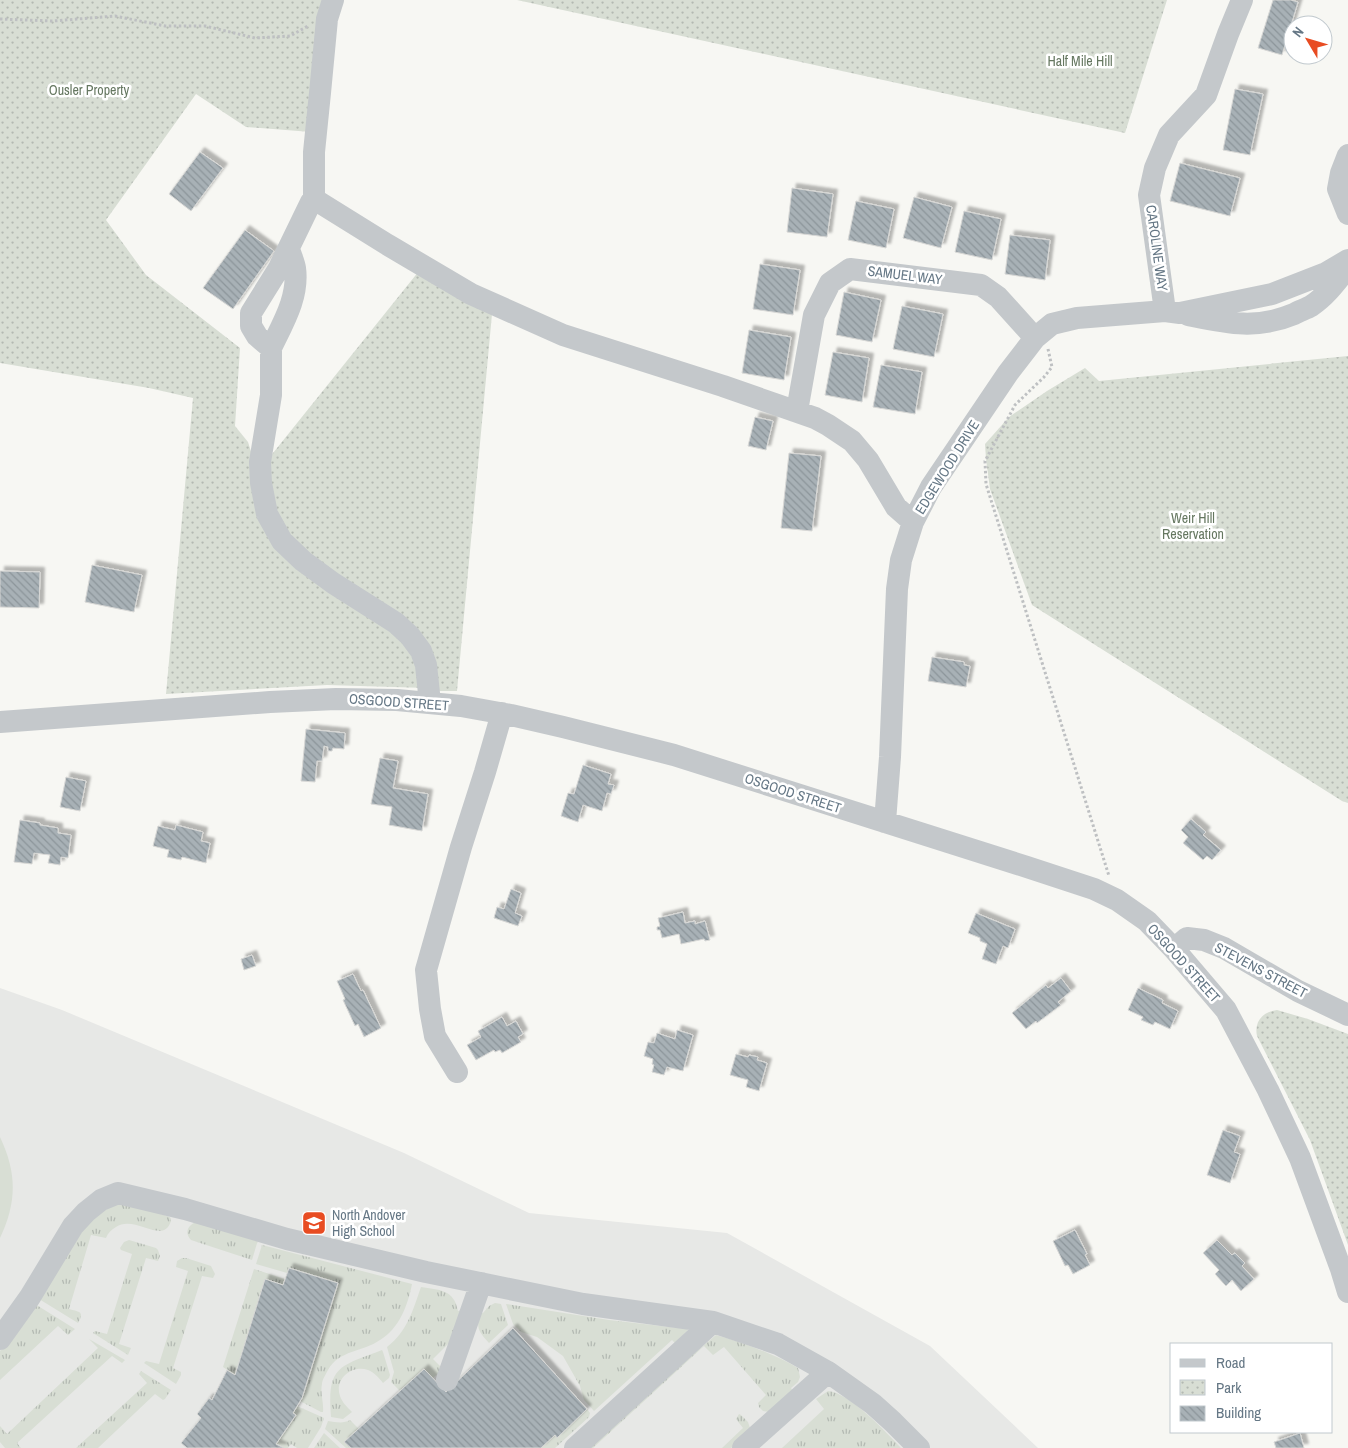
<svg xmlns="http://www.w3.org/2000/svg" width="1348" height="1448" font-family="'Archivo Narrow',sans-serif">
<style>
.built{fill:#e7e8e6}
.grass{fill:url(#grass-tufts)}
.park{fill:url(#park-dots)}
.pitch{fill:#d8ded4}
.building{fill:url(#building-back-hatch);stroke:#d8d8d6;filter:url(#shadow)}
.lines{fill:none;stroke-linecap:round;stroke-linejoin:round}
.path{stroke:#bec0c2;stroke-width:3;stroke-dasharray:2.5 2.5;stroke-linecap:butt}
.minor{stroke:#c4c8cb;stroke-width:22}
.labels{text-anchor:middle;stroke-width:5;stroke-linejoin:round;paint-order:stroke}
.park-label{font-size:14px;fill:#657760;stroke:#fff}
.street-label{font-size:14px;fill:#657785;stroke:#fff}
.poi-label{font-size:14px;fill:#657785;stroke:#fff;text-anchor:start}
</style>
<defs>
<pattern id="grass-tufts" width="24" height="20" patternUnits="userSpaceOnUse" patternTransform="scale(1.25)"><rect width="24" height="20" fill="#d8ded4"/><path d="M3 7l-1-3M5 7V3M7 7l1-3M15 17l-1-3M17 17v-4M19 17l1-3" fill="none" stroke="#b3b9b2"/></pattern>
<pattern id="park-dots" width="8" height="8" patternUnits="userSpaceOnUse" patternTransform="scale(1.25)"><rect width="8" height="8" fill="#d8ded4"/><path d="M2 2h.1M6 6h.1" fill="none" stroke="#b3b9b2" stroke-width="1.8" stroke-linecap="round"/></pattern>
<pattern id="building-back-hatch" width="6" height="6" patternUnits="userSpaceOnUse" patternTransform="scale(1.25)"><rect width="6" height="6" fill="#a8b1b6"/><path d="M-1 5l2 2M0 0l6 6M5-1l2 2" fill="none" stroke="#8c959a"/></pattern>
<filter id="shadow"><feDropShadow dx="4.5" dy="-4.5" stdDeviation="1" flood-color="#0004"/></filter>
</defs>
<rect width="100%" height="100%" fill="#f7f7f3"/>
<path class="built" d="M0 988 62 1010 404 1153 529 1213 727 1233 930 1346 1038 1448H0Z"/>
<path class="grass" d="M129 1203 170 1217 171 1221C163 1246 135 1214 116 1227 111 1230 108 1233 106 1238L91 1235 69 1309C79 1312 85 1311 78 1323L39 1299 84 1223 115 1204Z
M196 1222 258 1240 252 1260 191 1240C184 1233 188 1225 196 1222Z
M129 1240 156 1248 158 1250 160 1256 158 1261 146 1258 119 1344 131 1348 128 1355 93 1333 95 1331 107 1334 132 1254 121 1250 120 1248 124 1242Z
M262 1245 412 1284C408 1305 399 1329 380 1340 363 1352 339 1350 328 1370 326 1374 322 1380 322 1384 320 1393 324 1403 323 1412H321L300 1401 337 1283 289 1268 287 1273 256 1264Z
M182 1258H186L211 1266 215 1274 213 1278 202 1276 173 1368 181 1372V1375L176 1384 144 1363 146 1361 159 1364 188 1271 176 1267 177 1261Z
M254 1269 285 1279 283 1285 265 1279 235 1375 223 1367Z
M421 1287C439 1290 454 1289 458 1311L462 1310 451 1341 433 1359 443 1369 433 1378 400 1391 391 1382 394 1372 387 1347C407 1332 413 1310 421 1287Z
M495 1303 501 1304 508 1325 489 1343C478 1331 476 1328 480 1312L483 1313 489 1306Z
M35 1304 75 1329 68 1335 58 1326 0 1380V1351L14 1334Z
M506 1304 609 1320 687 1329 688 1330 675 1343 672 1340 594 1411 584 1400 580 1386 563 1356 537 1337 521 1332 513 1324Z
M716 1335C744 1343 772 1353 798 1368L800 1377 798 1382 791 1388 793 1391 769 1412 763 1411 759 1407 758 1403 766 1395 724 1347 713 1355 704 1346 593 1448H583Z
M89 1339 125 1360 122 1363 112 1356 17 1443 21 1448H5L0 1442V1426L7 1434 98 1348Z
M382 1350 383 1352 390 1375 389 1378 383 1383C379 1378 374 1372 368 1370 352 1364 334 1379 340 1396 342 1402 347 1407 352 1412L343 1419 331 1417C327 1366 338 1367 382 1350Z
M141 1371 171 1390 165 1399 163 1400 155 1394 98 1448H76L147 1383 139 1374Z
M828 1391C850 1393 886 1432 901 1448H782L824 1409 816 1399Z
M297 1406 322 1417 324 1418 321 1427 308 1448H297L291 1444 288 1448H284L276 1444 295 1416 293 1413Z
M587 1409 590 1413 589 1417 555 1448H541L555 1435 557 1437Z
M739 1414 741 1415 748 1422 750 1428 748 1432 731 1448H722L743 1428 736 1419Z
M350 1420 359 1429 351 1448H346L325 1429 328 1421C336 1422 343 1424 350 1420Z
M324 1433 340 1448H314Z"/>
<path class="park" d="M0 0H324L311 132 246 127 196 94 106 220 146 275 240 348 235 426 248 442 254 461 260 511 393 625 419 655 427 688 327 685 166 694 193 398 149 388 0 363Z
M517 0H1167L1125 133Z
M419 271 492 314 457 691H433L428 656 356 592 273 523 269 458Z
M1348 356V803L1342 801 1032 605 990 489 986 459 985 444 1009 417 1047 391 1085 368 1099 381Z
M1277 1010 1308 1019 1348 1034V1245L1310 1140 1257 1036C1254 1022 1262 1012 1277 1010Z"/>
<path class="pitch" d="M0 1137C17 1173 17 1202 0 1238Z"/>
<path class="building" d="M1273 0H1291L1298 2 1282 55 1258 48Z
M1235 89 1263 94 1250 155 1223 150Z
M200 152 223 168 191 211 169 194Z
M1180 163 1240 178 1230 216 1170 201Z
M792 188 833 194 827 237 787 232Z
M914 197 952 207 941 248 903 238Z
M856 201 894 209 886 248 848 240Z
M964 211 1001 219 992 260 955 252Z
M245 230 274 251 233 309 203 288Z
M1010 235 1050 240 1045 280 1005 274Z
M760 264 800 270 793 315 753 309Z
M844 292 881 300 872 342 836 335Z
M902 306 943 314 934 357 893 349Z
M749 330 791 337 784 380 742 373Z
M833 352 869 358 862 402 825 395Z
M881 365 922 372 915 414 873 407Z
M755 417 773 421 766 450 748 446Z
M789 453 821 456 812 531 781 528Z
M92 565 142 575 134 612 85 602Z
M0 571 40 572 39 608 0 607Z
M932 657 964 662V665L970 666 966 687 928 681Z
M306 729 345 733 344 749 333 748 332 751H328V747L324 746 322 761H317L315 782 301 781Z
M380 758 398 761 393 788 428 794 422 831 389 825 392 807 371 804Z
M583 765 611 774 608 784 614 785 611 794 607 793 602 811 583 805 578 822 561 816 568 793 574 794Z
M66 777 86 781 80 811 60 807Z
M1191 819 1206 832 1203 835 1221 850 1212 860 1207 856 1203 860 1183 843 1188 837 1181 830Z
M20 820 40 823V825L58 828V833L71 835 68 858 61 857 60 865 48 863 50 855 34 853 32 864 14 862Z
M176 825 203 832 201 841 210 843 206 863 182 857 181 860 167 857 169 850 153 846 158 826 175 830Z
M511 889 521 893 515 913 522 916 518 926 494 918 497 907 504 909Z
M683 912 685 923 695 921V924L705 921 710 940 705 941 704 939 681 944 679 934 662 938 660 930H657V927L660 926 658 918Z
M976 913 1015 929 1008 948 1003 946 996 964 982 959 987 944 980 941V938L968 933Z
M252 955 256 966 244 970 241 959Z
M353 974 361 991 363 990 381 1028 364 1037 358 1024 355 1026 343 1000 345 999 337 981Z
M1061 978 1071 991 1058 1002 1061 1005 1037 1023 1036 1021 1026 1029 1012 1013 1046 985 1048 988Z
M1138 988 1163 1000 1162 1003 1178 1011 1170 1029 1155 1022 1153 1025 1141 1020 1143 1017 1128 1010Z
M502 1017 507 1026 516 1021 523 1034 518 1037 521 1042 502 1053 500 1050 495 1052 494 1050 476 1060 467 1045 481 1037 478 1031Z
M677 1030 693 1035 683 1071 667 1067 664 1075 652 1072 654 1065 652 1064 653 1059 644 1056 648 1042 654 1043 657 1033 675 1039Z
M736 1054 748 1057 749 1055 758 1057 757 1060 767 1063 759 1091 746 1087 748 1080 730 1075Z
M1223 1130 1240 1136 1234 1152 1240 1154 1230 1183 1207 1175Z
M1075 1230 1087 1254 1085 1255 1090 1265 1073 1274 1068 1265 1065 1266 1053 1241Z
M1217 1240 1232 1255 1235 1253 1245 1263 1242 1266 1254 1279 1241 1291 1232 1280 1226 1286 1215 1274 1219 1270 1203 1253Z
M289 1268 338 1283 302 1398 293 1413 296 1415 276 1444 284 1448H187L181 1443 201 1418 197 1414 209 1398 212 1400 227 1370 235 1375 265 1279 283 1285Z
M513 1328 587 1409 557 1438 555 1435 541 1448H351L344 1442 424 1369 446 1392Z
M1300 1433 1304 1448H1276L1274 1442Z"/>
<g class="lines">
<path class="path" d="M0 19 53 21 115 16 165 26H205L255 38 290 36 308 26
M1048 349 1052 367 1044 377 1015 405 985 461 986 484 1109 876"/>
<path class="minor" d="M1348 155 1341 173 1338 189 1348 214
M314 199V152L320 93 327 19 333 0
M289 249C291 256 294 262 295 268 299 297 283 323 271 348L257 336 251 326V313L279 268 311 202 314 199 388 245 471 294 563 335 723 386 815 418 828 425 852 441 868 460 896 507 913 522
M1165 311 1149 195 1155 168 1169 135 1206 95 1228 34 1242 0
M1188 315C1227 323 1256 330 1294 314 1299 311 1306 309 1311 306 1326 296 1337 281 1348 267
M271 348V395L260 462 261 483 267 514 282 541 303 561 333 583 396 623 410 636 421 651 426 665 430 703
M797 411 814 315 830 283 850 269 981 285 998 297 1035 338
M0 722 270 702 336 699 397 700 461 706 511 715 563 727 674 755 1027 867 1094 889 1117 900 1147 921 1174 949 1226 1010 1268 1090 1300 1158 1341 1269 1348 1292
M885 822 890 757 897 589 901 560 913 522 931 487 1008 373 1035 338 1052 324 1077 318 1165 311 1180 313 1272 294 1326 273 1348 260
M1174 949 1187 938 1204 940 1224 948 1298 991 1348 1015
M457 1072 435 1036 430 1009 426 970 461 847 485 772 502 713
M0 1339 30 1297 73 1226 86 1212 101 1200 118 1193 185 1209 287 1239 426 1272 583 1304 713 1322 778 1344 828 1372 873 1404 893 1422 919 1448
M447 1380 481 1283
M575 1448 713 1322
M743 1448 828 1372"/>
</g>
<defs>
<symbol id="school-square" viewBox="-11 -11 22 22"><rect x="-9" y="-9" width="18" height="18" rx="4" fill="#e84c22" stroke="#fff"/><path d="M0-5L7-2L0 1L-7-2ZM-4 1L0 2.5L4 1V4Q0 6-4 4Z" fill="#fff"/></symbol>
</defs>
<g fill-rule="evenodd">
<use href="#school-square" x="300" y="1209" width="28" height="28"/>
</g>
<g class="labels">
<g class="park-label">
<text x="1080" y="66">Half Mile Hill</text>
<text x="89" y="95">Ousler Property</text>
<text x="1193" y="523">Weir Hill<tspan x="1193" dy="16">Reservation</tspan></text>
</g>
<g class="street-label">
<text transform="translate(1157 248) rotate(82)" y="5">CAROLINE WAY</text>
<text transform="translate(905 275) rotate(7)" y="5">SAMUEL WAY</text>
<text transform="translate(947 467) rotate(-58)" y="5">EDGEWOOD DRIVE</text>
<text transform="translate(399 702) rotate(4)" y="5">OSGOOD STREET</text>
<text transform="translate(793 793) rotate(18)" y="5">OSGOOD STREET</text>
<text transform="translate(1184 963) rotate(48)" y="5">OSGOOD STREET</text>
<text transform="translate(1261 970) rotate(28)" y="5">STEVENS STREET</text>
</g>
<g class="poi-label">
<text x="332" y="1220">North Andover<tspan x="332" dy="16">High School</tspan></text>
</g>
</g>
<rect x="1170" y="1343" width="162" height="90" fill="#ffffff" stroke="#c1c9ce"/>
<rect x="1180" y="1359" width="25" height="8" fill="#c4c8cb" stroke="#c1c9ce"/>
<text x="1216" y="1368" font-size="15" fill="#657785">Road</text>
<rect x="1180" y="1380" width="25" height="15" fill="url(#park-dots)" stroke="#c1c9ce"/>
<text x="1216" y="1393" font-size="15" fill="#657785">Park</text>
<rect x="1180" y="1406" width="25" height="15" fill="url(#building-back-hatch)" stroke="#c1c9ce"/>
<text x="1216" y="1418" font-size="15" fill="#657785">Building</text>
<g transform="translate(1308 40) rotate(308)"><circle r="24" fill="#ffffff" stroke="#c1c9ce"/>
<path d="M0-4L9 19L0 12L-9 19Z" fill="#e84c22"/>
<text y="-8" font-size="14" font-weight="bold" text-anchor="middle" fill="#657785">N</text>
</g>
</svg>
